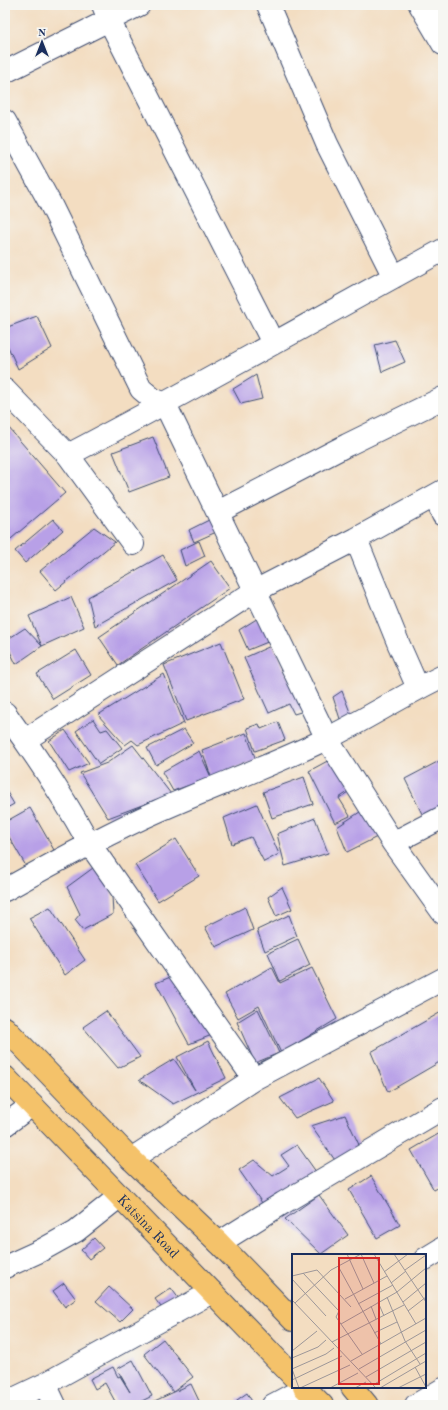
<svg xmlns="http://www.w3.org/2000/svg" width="448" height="1410" font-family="'Old Standard TT',serif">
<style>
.building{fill:#b8a0e7}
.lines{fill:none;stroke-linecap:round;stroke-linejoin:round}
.minor-casing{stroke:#3b496d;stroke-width:24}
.trunk-casing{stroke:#3b496d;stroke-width:24}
.minor{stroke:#fff;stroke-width:22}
.trunk{stroke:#f4c26a;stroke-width:22}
.labels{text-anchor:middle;stroke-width:4;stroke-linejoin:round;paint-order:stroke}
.street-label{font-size:14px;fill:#1b2f5e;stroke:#f6f6f2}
.inset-road{fill:none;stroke:#9d9799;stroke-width:1}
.view{fill:#d62828;fill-opacity:0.15;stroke:#d62828;stroke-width:2}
.inset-edge{fill:none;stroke:#1b2f5e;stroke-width:2}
</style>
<rect width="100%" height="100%" fill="#f6f6f2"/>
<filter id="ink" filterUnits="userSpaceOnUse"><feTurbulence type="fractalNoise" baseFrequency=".025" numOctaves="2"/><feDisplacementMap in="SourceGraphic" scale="8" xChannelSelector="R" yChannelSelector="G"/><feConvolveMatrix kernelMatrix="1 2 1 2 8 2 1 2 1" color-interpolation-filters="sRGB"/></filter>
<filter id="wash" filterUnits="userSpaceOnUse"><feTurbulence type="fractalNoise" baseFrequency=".012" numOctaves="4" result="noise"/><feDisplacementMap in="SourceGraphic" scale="16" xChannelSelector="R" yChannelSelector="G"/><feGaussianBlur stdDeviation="0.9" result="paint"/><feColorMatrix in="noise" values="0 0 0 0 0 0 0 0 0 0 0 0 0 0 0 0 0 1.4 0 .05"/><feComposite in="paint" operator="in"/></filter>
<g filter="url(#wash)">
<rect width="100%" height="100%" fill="#f3ddc1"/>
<g id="blocks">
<path class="building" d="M37 316 52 348 18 369 5 340V328Z
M395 340 405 362 382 372 375 345Z
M256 375 262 399 241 404 233 389Z
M8 427 65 493 5 544V430Z
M153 437 169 477 129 492 113 452Z
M217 516 223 529 194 542 189 530Z
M53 519 63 530 25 563 15 551Z
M94 527 115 542 56 590 40 571Z
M199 541 205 556 185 566 180 550Z
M163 555 177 580 95 626 88 597Z
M211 561 230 588 118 665 99 637Z
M71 597 84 627 42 646 16 664 5 641 25 628 42 646 29 616Z
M263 615 275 639 248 650 239 630Z
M221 642 244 699 186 721 164 665Z
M273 645 304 711 294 714 289 704 269 713 244 658Z
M76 650 91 675 53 699 37 674Z
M164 674 184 723 138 745 132 740 125 745 98 715Z
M342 691 353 720 341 722 333 697Z
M93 719 101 731 107 729 122 748 99 764 76 731Z
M278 722 285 740 255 751 247 728 259 724 261 729Z
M184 729 193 743 156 765 147 748Z
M65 730 89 763 69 772 49 741Z
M246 733 256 760 211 777 202 750Z
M133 745 171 794 108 818 80 773 107 763Z
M199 751 211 777 173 791 162 772Z
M333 758 354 788 339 798 350 816 335 823 309 771Z
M443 759V807L424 818 405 779Z
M304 777 313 804 272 818 263 792Z
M5 789 14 804 5 809Z
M257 804 279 854 264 862 251 837 232 844 224 818Z
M30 808 54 850 26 866 5 830V822Z
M366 808 383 834 347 852 337 827Z
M315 818 328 853 285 866 277 834Z
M176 839 199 876 158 901 135 865Z
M93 868 111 878 113 914 83 930 75 920 80 914 67 887Z
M282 887 292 909 276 916 268 897Z
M50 907 85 960 65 975 29 918Z
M245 907 253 930 216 947 205 927Z
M289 915 297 936 265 951 257 930Z
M298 939 310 965 280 981 268 953Z
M272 967 280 983 312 968 337 1019 281 1053 259 1006 238 1018 225 994Z
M180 973 217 1033 189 1044 156 983Z
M258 1009 279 1053 255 1063 237 1022Z
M106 1011 140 1057 118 1068 83 1027Z
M443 1011V1060L388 1092 371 1052Z
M208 1041 226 1078 173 1104 139 1080 174 1059 195 1090 177 1057Z
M319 1078 334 1101 295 1118 280 1098Z
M345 1115 361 1149 337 1163 311 1126Z
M440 1133 443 1137V1185L434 1190 411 1150Z
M297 1145 319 1176 267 1210 239 1170 254 1160 273 1176 289 1166 281 1155Z
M371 1176 400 1225 377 1238 349 1190Z
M319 1195 348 1235 321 1254 285 1219Z
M94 1238 103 1248 89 1259 81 1250Z
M64 1283 76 1299 65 1307 53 1291Z
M109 1287 133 1309 120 1322 96 1301Z
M171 1288 182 1303 167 1315 155 1299Z
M163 1339 193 1377 173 1392 144 1354Z
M133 1360 152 1396 136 1404 135 1402 130 1405H117L105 1383 95 1389 90 1379 113 1367 118 1377 120 1376 130 1392 117 1369Z
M191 1384 201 1405H146L174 1392Z
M247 1393 254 1405H240L237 1400Z"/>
</g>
</g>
<g filter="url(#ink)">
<use href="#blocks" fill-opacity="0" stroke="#3b496d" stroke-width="1"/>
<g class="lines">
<defs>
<path id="minor" d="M103 5 109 20 273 343
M268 5 327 144 394 277
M420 5 443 44
M427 17 443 7
M5 72 139 5
M5 121 50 203 141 389 153 399 165 404 327 739 393 843 443 913
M5 390 68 455 133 544
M68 455C194 389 318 318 443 250
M435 496 443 515
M218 512 347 445 443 398
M356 539 399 645 418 688
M5 713C36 755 64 798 89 843L254 1079
M25 740 255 591 356 539 443 491
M393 843 443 817
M5 890C55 862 106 834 158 811 214 786 271 766 326 739 365 720 403 695 443 676
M5 1125 32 1105
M131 1159 254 1079 443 979
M219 1243 283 1203 443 1108
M425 1259 443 1248
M5 1267 40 1251 76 1231 120 1196
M45 1384 55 1405
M5 1403 45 1384 212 1292
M273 1405 305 1388
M416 1405 443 1389"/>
<g id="trunk">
<path d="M5 1028 131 1159 219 1243 293 1320"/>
<path id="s1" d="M5 1077 293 1376"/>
<path d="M304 1387 322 1405"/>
<path d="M352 1387 367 1405"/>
</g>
</defs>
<use href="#minor" class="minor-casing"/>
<use href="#trunk" class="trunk-casing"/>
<use href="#minor" class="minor"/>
<use href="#trunk" class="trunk"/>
</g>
</g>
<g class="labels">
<g class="street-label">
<text dy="5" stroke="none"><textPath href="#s1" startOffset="207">Katsina Road</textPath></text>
</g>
</g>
<g transform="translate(292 1254)">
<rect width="134" height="134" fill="#f3ddc1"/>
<path class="inset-road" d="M55 0 71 35M69 0 82 29M82 0 124 70M102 0 134 48M46 12 89 90M113 16 134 1M92 18 116 0M11 19 47 57 44 63 70 100M0 22 25 16 59 53M0 25 34 62M99 29 114 17M95 43 113 87 128 110M53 45 95 22M0 46 84 134M86 48 92 62M111 48 134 29M3 49 39 16 69 0M66 50 101 31M79 52 84 65M116 57 134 43M49 70 105 38 134 14M82 79 105 68M40 88 112 51M0 97 25 77M0 104 26 93 34 86M59 107 134 64M123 113 134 133M0 115 34 100 42 94M0 115 7 134M67 115 134 76M74 123 134 88M0 126 50 102M81 131 134 99M8 134 58 111M38 134 66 119M63 134 74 128M88 134 134 107M106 134 134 120"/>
<path class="view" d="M47 4H87V130H47Z"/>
<rect width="134" height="134" class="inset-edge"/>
</g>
<rect width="448" height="1410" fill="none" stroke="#f6f6f2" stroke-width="20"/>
<g transform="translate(42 42)" stroke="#f6f6f2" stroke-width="3" paint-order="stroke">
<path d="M0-3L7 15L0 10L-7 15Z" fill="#1b2f5e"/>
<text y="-6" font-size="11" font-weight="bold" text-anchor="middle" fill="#1b2f5e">N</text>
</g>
</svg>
